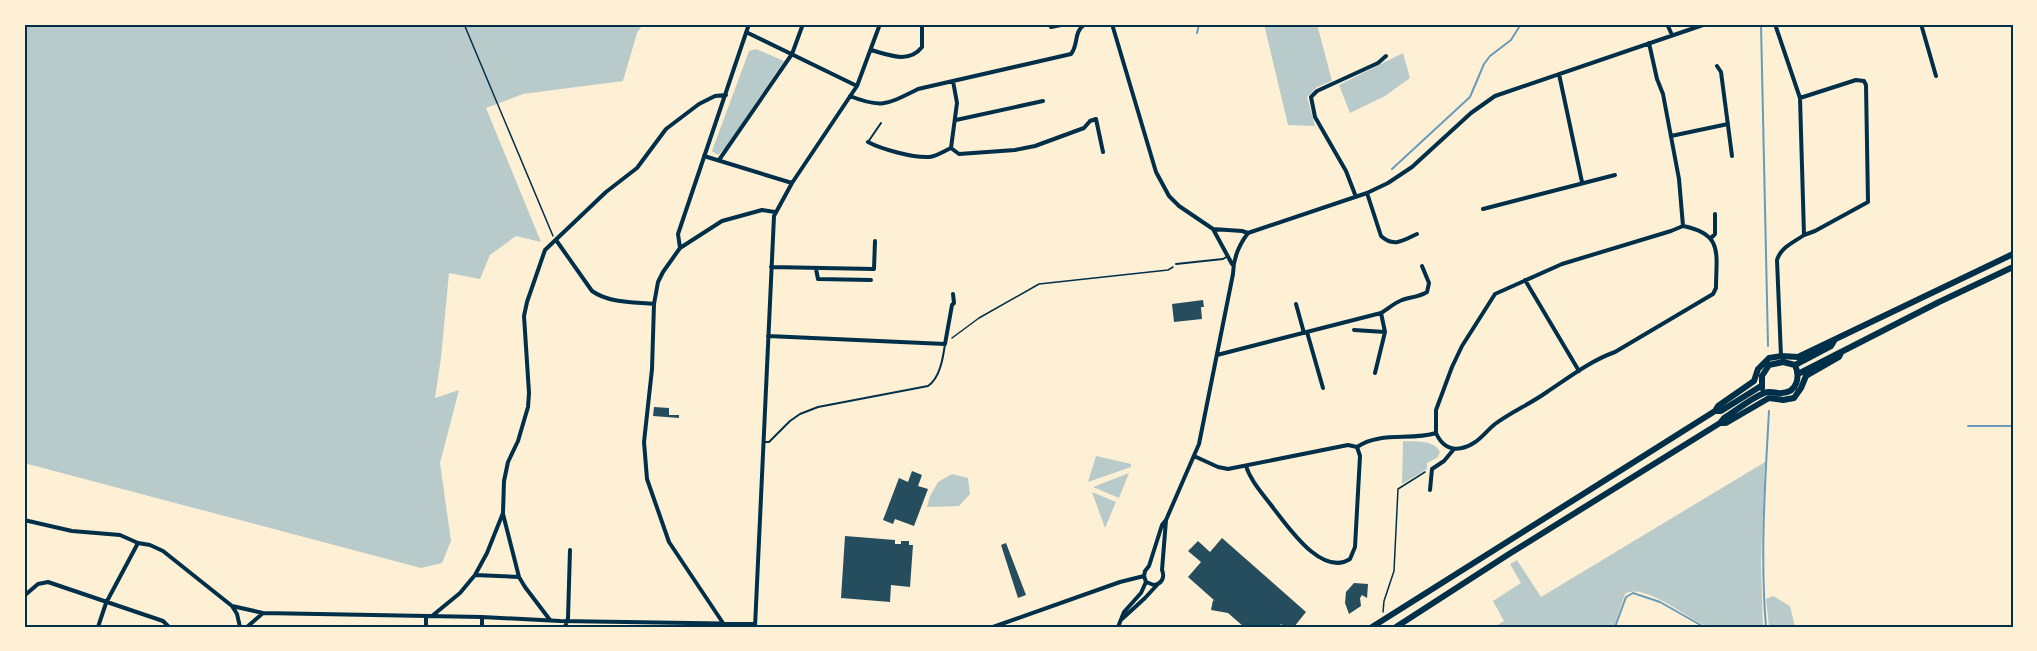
<svg xmlns="http://www.w3.org/2000/svg" width="2037" height="651" font-family="Figtree,sans-serif">
<style>
.green{fill:#b9caca}
.lines{fill:none;stroke-linecap:round;stroke-linejoin:round}
.stream{stroke:#669bbc;stroke-width:2}
.building{fill:#264d5e}
.path{stroke:#003049;stroke-width:1.5}
.service{stroke:#003049;stroke-width:2}
.minor{stroke:#003049;stroke-width:4}
.primary{stroke:#003049;stroke-width:6}
.neatline{fill:none;stroke:#003049;stroke-width:2}
</style>
<rect width="100%" height="100%" fill="#fdf0d5"/>
<path class="green" d="M24 24H643L637 33 623 81 523 94 486 108 541 242 516 236 490 255 480 279 449 273 441 358 435 398 459 390 440 463 451 541 442 563 421 568 24 463Z
M1264 24H1317L1332 81 1317 87 1307 97 1315 126 1288 125Z
M756 49 784 61 725 148 718 155 712 151 749 51Z
M1403 53 1410 78 1385 96 1350 113 1339 85Z
M1403 441C1416 442 1433 439 1440 452L1437 458 1427 463V469L1402 484Z
M1096 456 1131 464V467L1088 482Z
M1765 462 1761 562 1763 627C1750 627 1716 630 1706 626 1688 619 1644 582 1625 594L1614 627H1494L1504 621 1493 601 1521 583 1510 564 1517 560 1541 597Z
M1129 473 1119 498 1093 487Z
M952 474 968 478 970 494 959 506 927 507 930 496 938 482Z
M1092 492 1116 502 1105 528Z
M1773 596 1790 606 1795 627H1769L1766 599Z"/>
<g class="lines">
<path class="stream" d="M1761 24 1768 346
M1197 33 1199 24
M1392 169 1470 97 1484 64 1490 56 1511 40 1521 24
M1968 426H2013
M1615 627 1626 597 1633 593 1660 602 1704 627
M1766 627C1760 556 1765 483 1769 411"/>
</g>
<path class="building" d="M1203 300 1204 307H1201L1202 319 1174 322 1172 304Z
M654 407 669 408V415H679V418L653 416Z
M912 471 922 475 918 486 928 489 914 526 895 519 893 524 883 520 899 478 908 482Z
M845 536 895 540V544H901V541H909V545H913L910 587 891 585 890 602 841 598Z
M1222 538 1306 612 1294 627H1285L1281 624 1279 627H1244L1228 613 1211 610 1213 600 1215 601 1188 577 1201 562 1188 551 1198 541 1210 552Z
M1006 543 1026 595 1018 598 1001 545Z
M1354 583 1368 584 1367 598 1362 595 1360 598 1361 606 1349 614 1345 603 1346 592Z"/>
<g class="lines">
<path class="path" d="M464 24 553 236
M952 338 979 318 1039 284 1168 270 1173 267
M1383 612 1384 601 1394 571 1398 489 1425 472"/>
<path class="service" d="M868 142 881 123
M1176 264 1223 259 1228 256
M764 442H769L790 421 800 414 818 407 928 386C940 378 943 358 945 344"/>
<path class="minor" d="M1112 24 1156 172 1169 196 1179 206 1213 229 1232 264
M1667 24 1672 35
M1775 24 1800 98 1804 235C1793 243 1781 247 1777 260L1781 356
M1921 24 1936 76
M1051 27 1066 24
M748 33 857 86
M1649 43 1657 79 1663 94 1679 179 1683 226
M871 50C889 55 909 64 922 47V24
M1717 66 1721 72 1732 156
M1559 74 1582 182
M953 81 957 103 951 148 959 154 1015 150 1035 146 1084 128 1090 121 1096 119 1103 152
M850 96C882 109 888 104 918 89L1071 54C1079 44 1073 32 1085 24
M1800 98 1856 80 1864 81 1866 85 1868 202 1815 231 1804 235
M956 120 1043 101
M1671 136 1728 124
M868 142C881 149 913 158 929 157 937 156 944 151 951 148
M704 156 792 183
M719 160 792 54 803 24
M1367 193 1381 236C1394 248 1404 240 1417 234
M1356 197 1346 171 1315 117 1311 97 1317 91 1378 63 1386 56
M1483 209 1615 175
M1213 229 1242 231 1248 233
M1711 238 1715 234V214
M556 240 592 291C609 303 633 302 654 304
M680 248 678 234 749 24
M771 267 874 269 875 241
M816 269 818 279 871 280
M1525 280 1579 371
M1296 304 1304 333
M1354 330 1385 332
M1307 332 1323 388
M768 336 945 344 952 305 954 303 953 294
M1217 355 1381 313C1388 309 1394 303 1402 300 1411 297 1419 297 1427 292L1429 283 1422 266
M1375 373 1385 332 1381 313
M1436 433V410L1452 367 1462 346 1495 294 1562 264 1671 231 1683 226
M1194 456 1218 467 1228 469 1348 445 1357 447C1381 431 1410 441 1436 433 1441 444 1449 451 1462 448 1477 445 1484 433 1495 424 1511 412 1530 404 1547 392 1568 378 1590 361 1615 352L1713 294 1716 288C1716 254 1724 234 1683 226
M1246 466C1251 482 1264 495 1274 509 1289 528 1322 577 1350 559L1355 547 1360 456 1357 447
M1430 490 1432 469 1444 461 1454 449
M503 514 519 577 525 587 550 620
M24 520 72 531 120 535 138 543
M475 575 519 577
M1144 576 1145 571 1149 566 1162 525 1166 520 1199 444 1233 274C1233 259 1239 245 1248 233L1367 193 1388 183 1412 167 1471 113 1495 96 1706 24
M1144 576 1146 582 1154 585C1162 584 1165 577 1162 570L1166 520
M24 596 38 584 48 582 163 621 169 627
M232 606 237 614 240 627
M432 616 460 593 475 575 487 553 503 513 504 481 508 462 518 441 528 407 529 393 524 316 527 302 545 250 606 192 637 168 666 129 699 104 715 96 726 95
M1122 619 1145 598 1157 585
M723 623 669 542 647 479 644 442 652 369 654 304 658 282 663 272 680 248 722 221 762 210 775 212
M98 627 106 603 138 543 150 545 163 551 232 606 263 613 482 617 560 621 755 624
M247 627 263 613
M426 627V616
M482 627V617
M565 627 568 618 570 550
M755 627 774 216 792 183 857 86 880 24
M993 627 1120 582 1144 576
M1118 627 1124 612 1141 593 1146 582"/>
<path class="primary" d="M1798 374 1939 302 2013 267
M1762 388V376L1769 365 1783 362 1795 365 1831 346 1834 341
M1715 411 1718 406 1754 381 1758 369 1769 358 1781 356 1798 357 2013 254
M1720 423 1724 418C1737 410 1750 399 1764 393 1771 390 1776 394 1782 393 1798 392 1800 376 1795 365
M1372 627 1715 411H1721L1761 386
M1396 627 1509 554 1720 423H1726L1769 398 1783 400 1794 398 1801 388 1806 376 1839 357 1841 353"/>
</g>
<rect width="2037" height="651" fill="none" stroke="#fdf0d5" stroke-width="51"/>
<rect x="26" y="26" width="1986" height="600" class="neatline"/>
</svg>
